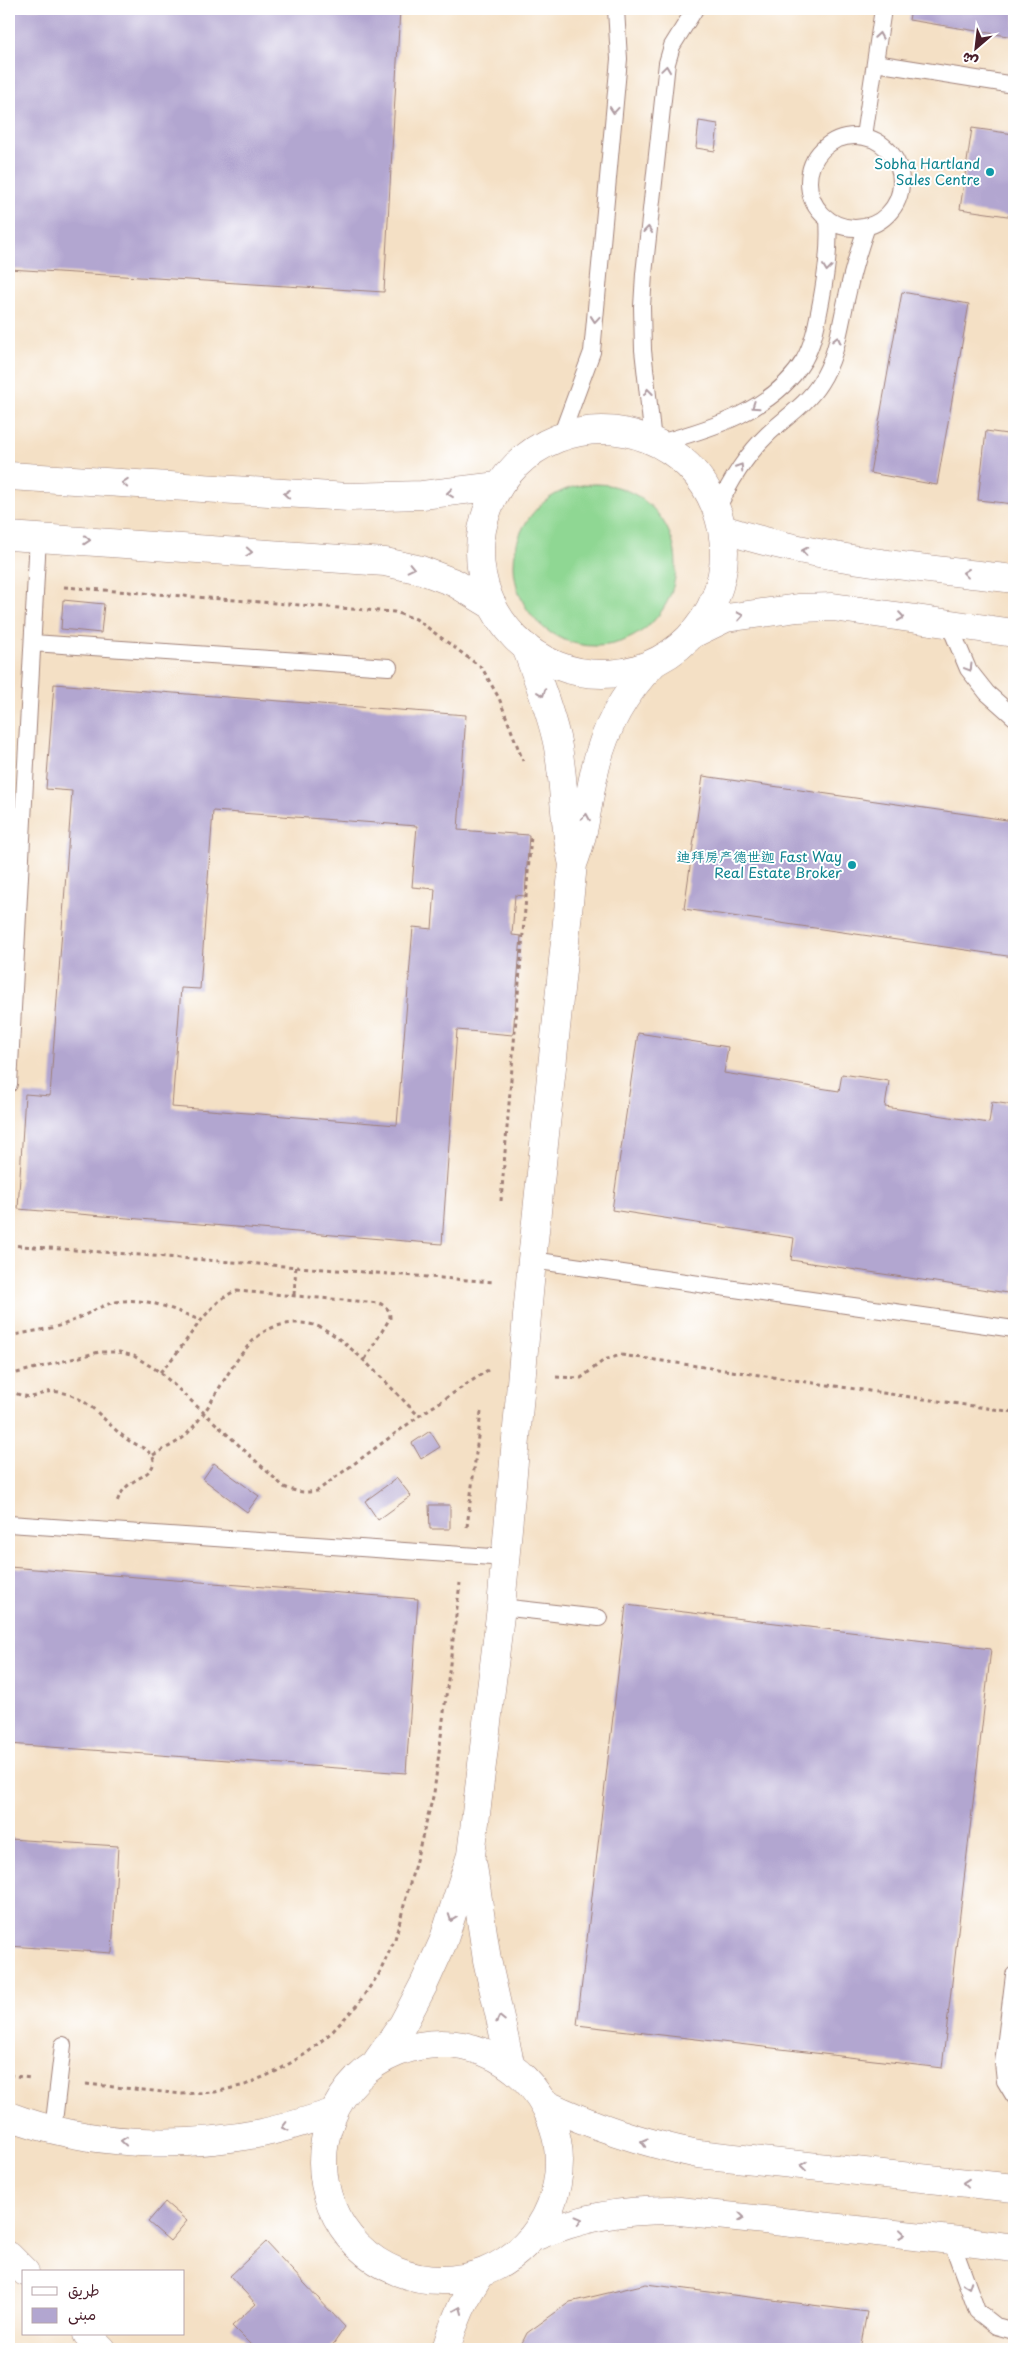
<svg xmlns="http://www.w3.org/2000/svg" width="1023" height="2358" font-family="'Playpen Sans','Playpen Sans Arabic','LXGW WenKai TC',sans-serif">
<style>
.green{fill:#8fd793;stroke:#6c7b5f}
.building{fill:#b2a6d0;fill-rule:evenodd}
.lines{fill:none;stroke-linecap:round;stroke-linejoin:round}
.service-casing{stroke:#9f8078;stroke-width:18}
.minor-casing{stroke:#9f8078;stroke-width:29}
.tertiary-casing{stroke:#9f8078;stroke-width:29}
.path{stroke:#9f8078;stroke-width:3;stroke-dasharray:4 4;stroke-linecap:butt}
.service{stroke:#fff;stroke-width:16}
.minor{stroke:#fff;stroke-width:28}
.tertiary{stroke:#fff;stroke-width:28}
.oneway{stroke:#ae9aa0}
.culture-dot{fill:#0f9aa8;stroke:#fff;stroke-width:2}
.labels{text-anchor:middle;stroke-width:4;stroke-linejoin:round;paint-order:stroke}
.culture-label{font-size:14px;fill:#0d838f;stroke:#fff;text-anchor:end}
</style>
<rect width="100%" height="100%" fill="#fff"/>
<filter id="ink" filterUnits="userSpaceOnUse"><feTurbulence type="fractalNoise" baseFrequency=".02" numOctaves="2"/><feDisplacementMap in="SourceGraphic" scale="10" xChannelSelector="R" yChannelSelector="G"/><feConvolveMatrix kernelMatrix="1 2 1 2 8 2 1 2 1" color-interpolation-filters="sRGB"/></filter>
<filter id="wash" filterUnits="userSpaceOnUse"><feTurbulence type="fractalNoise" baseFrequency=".0096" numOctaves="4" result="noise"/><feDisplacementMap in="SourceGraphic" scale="20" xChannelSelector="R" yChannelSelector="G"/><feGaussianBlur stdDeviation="1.12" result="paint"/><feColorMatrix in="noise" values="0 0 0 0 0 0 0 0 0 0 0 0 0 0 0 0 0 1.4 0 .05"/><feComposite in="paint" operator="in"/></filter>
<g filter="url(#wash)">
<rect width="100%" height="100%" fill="#f4e0c5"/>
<path class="green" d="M514 565a81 81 0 1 1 162 0a81 81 0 1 1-162 0Z"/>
<g id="blocks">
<path class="building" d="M9 9H400L384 292 9 269Z
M911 9H1014V37L909 20Z
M699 121 718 124 715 151 696 148Z
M972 128 1014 134V217L960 209Z
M902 292 969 304 937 485 870 473Z
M986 431 1014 435V504L978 500Z
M63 600 104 604 101 633 61 629Z
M54 684 466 715 458 830 529 835 525 896 515 895 512 935 521 936 513 1035 457 1030 442 1244 18 1209 25 1094 50 1096 72 791 46 789ZM213 811 417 826 412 887 435 889 432 929 413 927 397 1125 172 1107 181 988 200 989Z
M703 776 1014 821V957L684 909Z
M638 1033 728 1047 724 1073 839 1091 842 1074 889 1081 885 1107 989 1123 992 1102 1014 1105V1294L791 1260 794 1238 612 1210Z
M430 1431 440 1447 421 1459 412 1443Z
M214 1463 259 1496 247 1512 203 1479Z
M397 1478 411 1496 378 1520 365 1501Z
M429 1505H450V1529H430Z
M9 1567 418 1599 406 1773 9 1744Z
M626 1605 991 1649 942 2068 577 2025Z
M9 1839 118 1846 112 1953 9 1946Z
M165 2202 187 2221 170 2241 148 2222Z
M266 2242 345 2327 330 2349H255L232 2326 256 2304 230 2276Z
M646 2284 867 2312 860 2349H519L527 2333 570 2302Z"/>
</g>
</g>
<g filter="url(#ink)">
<use href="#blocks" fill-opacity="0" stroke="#9f8078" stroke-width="1"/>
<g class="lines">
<defs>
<path id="service" d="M875 63 1014 85
M809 182a46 46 0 1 1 92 0a46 46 0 1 1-92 0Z
M864 136 883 9
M561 436 592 352 619 59 616 9
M653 441 643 350 642 307 644 274 667 63 672 46 695 9
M659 443C711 429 774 410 804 360 814 342 817 322 821 302 826 274 830 248 828 219
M717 510C730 481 745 456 768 434 786 417 807 404 820 383 837 357 840 326 847 296 852 272 859 249 867 226
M949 624 968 669 987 693 1014 717
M33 643 389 667
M9 1084 38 537
M532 1260 1014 1329
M9 1524 506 1558
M501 1607 599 1618
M1014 1975 1003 2063 1005 2081 1014 2096
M53 2130 63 2045
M951 2240 977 2311 996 2326 1014 2331"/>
<path id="minor" d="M526 647C537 678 550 709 557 742 565 781 563 821 572 860
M473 1866 487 1960 511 2067
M323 2162a118 118 0 1 1 236 0a118 118 0 1 1-236 0Z
M377 2061 403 2024 424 1984 443 1942 471 1855 501 1607 532 1260 573 864C585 834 587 805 594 774 603 732 623 694 653 664
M544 2103C594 2127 644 2143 698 2154L1014 2188
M9 2116C88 2146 180 2149 262 2133 286 2128 309 2120 332 2113
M534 2237C581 2218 619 2210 670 2210L951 2240 1014 2248
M446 2349C454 2321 464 2298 480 2274"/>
<path id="tertiary" d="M480 552a122 122 0 1 1 244 0a122 122 0 1 1-244 0Z
M9 476 348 497 422 495 498 486
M723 529C817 560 916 567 1014 579
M9 536 385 562 421 570 455 583 493 606
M695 633 726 618 798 608 833 607 1014 633
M9 2256 25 2272
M87 2334 102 2349"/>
</defs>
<use href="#service" class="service-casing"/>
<use href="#minor" class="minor-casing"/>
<use href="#tertiary" class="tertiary-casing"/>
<path class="path" d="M64 587 379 611 394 612 416 619 482 668 499 698 523 761
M501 1201 531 836
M9 1245 494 1282
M294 1295 296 1266
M9 1336C27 1332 47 1330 65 1324 78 1319 90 1312 103 1306 137 1292 170 1308 202 1321
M160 1372C183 1351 209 1298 237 1291L379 1303C387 1307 390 1310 390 1318L364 1361
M9 1375 99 1352H119L134 1356 160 1372 284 1487C296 1492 304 1493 317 1491L419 1416 488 1370
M556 1377 581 1378 604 1360 621 1355 1014 1412
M9 1390C40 1406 37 1388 59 1392 67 1393 75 1396 81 1400 98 1410 111 1428 128 1440 137 1446 150 1448 154 1460 153 1480 126 1475 117 1502
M153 1455C163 1449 176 1444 185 1436 203 1418 213 1398 226 1377 236 1361 247 1344 262 1333 277 1323 300 1320 317 1326 346 1336 395 1393 419 1416
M467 1527 481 1412
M9 2075 30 2078
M86 2084 182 2094 215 2092 245 2085 277 2071 307 2053 333 2031 357 2005 379 1974 395 1939 434 1793 460 1583"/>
<use href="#service" class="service"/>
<use href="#minor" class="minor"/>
<use href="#tertiary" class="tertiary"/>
</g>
<defs><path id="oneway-chevron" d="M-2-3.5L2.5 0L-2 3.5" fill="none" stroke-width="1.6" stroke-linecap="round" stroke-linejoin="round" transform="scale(1.25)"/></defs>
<g class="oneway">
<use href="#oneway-chevron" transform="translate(879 36) rotate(-81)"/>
<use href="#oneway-chevron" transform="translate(666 69) rotate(-82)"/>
<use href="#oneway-chevron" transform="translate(614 110) rotate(95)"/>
<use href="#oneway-chevron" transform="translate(648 230) rotate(-84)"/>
<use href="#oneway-chevron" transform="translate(827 268) rotate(97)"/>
<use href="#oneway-chevron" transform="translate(595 319) rotate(95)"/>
<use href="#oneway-chevron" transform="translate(837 340) rotate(-76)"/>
<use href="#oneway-chevron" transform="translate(648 392) rotate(-97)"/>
<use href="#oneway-chevron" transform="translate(755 406) rotate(146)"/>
<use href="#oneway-chevron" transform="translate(740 467) rotate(-57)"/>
<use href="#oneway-chevron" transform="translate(125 483) rotate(-176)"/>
<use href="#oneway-chevron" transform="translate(450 493) rotate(174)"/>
<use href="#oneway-chevron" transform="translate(287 494) rotate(-176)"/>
<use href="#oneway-chevron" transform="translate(87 540) rotate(4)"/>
<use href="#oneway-chevron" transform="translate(805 551) rotate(-170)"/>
<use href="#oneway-chevron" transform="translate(249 552) rotate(4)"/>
<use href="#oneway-chevron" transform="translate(411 568) rotate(13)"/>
<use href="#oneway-chevron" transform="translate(966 573) rotate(-173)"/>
<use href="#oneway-chevron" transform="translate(740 616) rotate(-10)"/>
<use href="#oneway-chevron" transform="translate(901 617) rotate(8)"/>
<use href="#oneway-chevron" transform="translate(969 668) rotate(59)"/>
<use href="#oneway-chevron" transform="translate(542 693) rotate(70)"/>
<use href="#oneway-chevron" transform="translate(586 817) rotate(-80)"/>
<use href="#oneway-chevron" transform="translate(452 1918) rotate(110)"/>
<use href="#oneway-chevron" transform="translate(500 2019) rotate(-103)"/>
<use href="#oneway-chevron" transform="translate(285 2127) rotate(166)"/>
<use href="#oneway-chevron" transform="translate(124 2141) rotate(-175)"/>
<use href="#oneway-chevron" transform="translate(644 2142) rotate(-164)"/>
<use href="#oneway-chevron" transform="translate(804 2166) rotate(-174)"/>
<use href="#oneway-chevron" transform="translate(966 2183) rotate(-174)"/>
<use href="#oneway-chevron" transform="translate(741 2217) rotate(6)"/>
<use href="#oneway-chevron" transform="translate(579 2220) rotate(-15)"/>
<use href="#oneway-chevron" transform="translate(902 2234) rotate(6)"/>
<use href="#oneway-chevron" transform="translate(968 2285) rotate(70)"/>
<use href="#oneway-chevron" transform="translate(459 2310) rotate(-67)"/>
</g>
</g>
<g class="culture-dot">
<circle cx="990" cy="172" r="5"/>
<circle cx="852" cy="865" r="5"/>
</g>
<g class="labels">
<g class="culture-label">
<text x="980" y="169">Sobha Hartland<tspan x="980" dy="16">Sales Centre</tspan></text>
<text x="842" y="862">迪拜房产德世迦 Fast Way<tspan x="842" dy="16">Real Estate Broker</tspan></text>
</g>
</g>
<rect width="1023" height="2358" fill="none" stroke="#fff" stroke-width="30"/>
<rect x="22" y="2270" width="162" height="65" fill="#ffffff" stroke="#b7a5aa"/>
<rect x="32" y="2287" width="25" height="8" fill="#ffffff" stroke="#b7a5aa"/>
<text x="68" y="2296" font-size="15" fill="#4a1f2b">طريق</text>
<rect x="32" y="2308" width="25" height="15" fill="#b2a6d0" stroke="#b7a5aa"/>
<text x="68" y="2320" font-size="15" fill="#4a1f2b">مبنى</text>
<g transform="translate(976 48) rotate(208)" stroke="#ffffff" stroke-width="4" paint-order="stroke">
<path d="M0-4L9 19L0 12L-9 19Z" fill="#4a1f2b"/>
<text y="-8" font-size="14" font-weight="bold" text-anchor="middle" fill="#4a1f2b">ش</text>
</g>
</svg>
